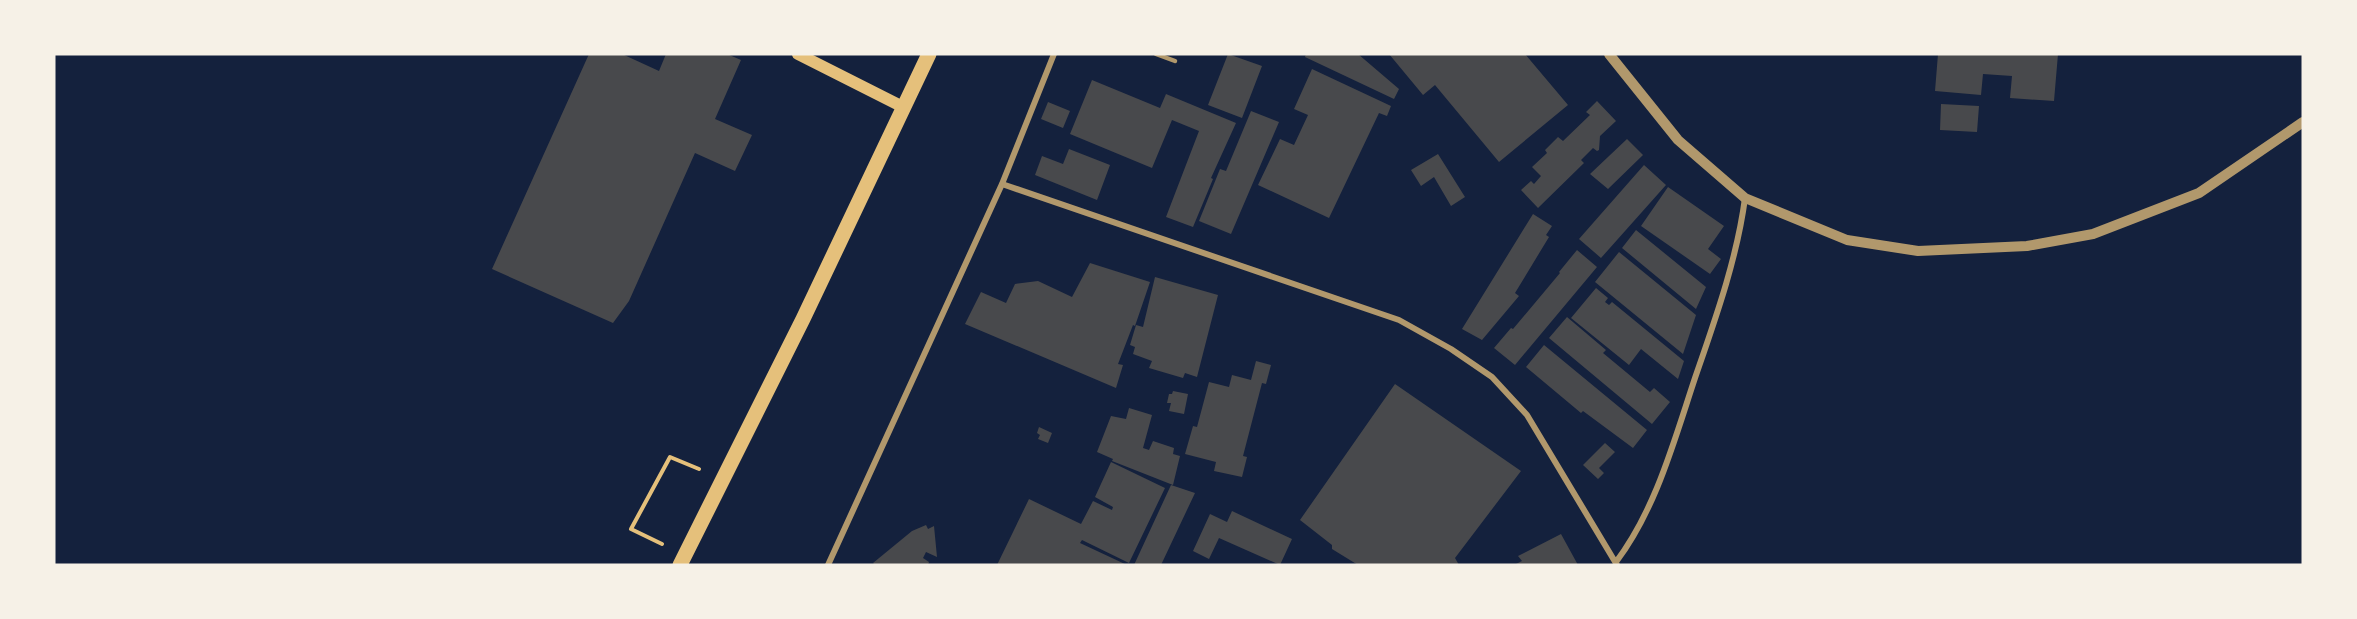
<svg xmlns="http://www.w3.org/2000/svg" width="2357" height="619" font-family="Lora,serif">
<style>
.building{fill:#48494c}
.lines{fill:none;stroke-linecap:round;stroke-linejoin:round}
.path{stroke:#e5c07b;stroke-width:4}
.service{stroke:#b1986c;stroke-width:4.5}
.minor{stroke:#b1986c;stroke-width:6}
.tertiary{stroke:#b1986c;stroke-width:10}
.secondary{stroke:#e5c07b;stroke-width:12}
.primary{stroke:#e5c07b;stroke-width:15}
</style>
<rect width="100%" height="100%" fill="#14213d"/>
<path class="building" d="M589 54H622L659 71 666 54H727L741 60 715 119 752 135 735 171 695 153 629 301 613 323 492 269Z
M1228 54 1262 66 1242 118 1208 105Z
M1306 54H1358L1399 89 1394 99 1305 57Z
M1389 54H1525L1568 105 1499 162 1435 85 1423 95Z
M1938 54H2058L2054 101 2010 98 2012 76 1983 74 1981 95 1935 91Z
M1312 69 1391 106 1387 116 1379 113 1329 218 1258 185 1280 139 1294 145 1308 115 1294 109Z
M1092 80 1160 108 1166 94 1236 123 1211 178 1213 179 1193 227 1166 217 1199 131 1172 120 1152 168 1070 134Z
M1597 101 1616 121 1600 136 1599 150 1597 151 1593 148 1581 160 1584 163 1538 208 1521 190 1531 181 1534 184 1541 176 1532 167 1547 153 1545 150 1558 137 1563 141 1590 115 1586 112Z
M1048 102 1070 111 1063 128 1041 119Z
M1941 104 1979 106 1977 132 1940 130Z
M1251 111 1279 122 1231 234 1199 221 1220 169 1226 171Z
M1627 139 1643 155 1608 189 1590 174Z
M1069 149 1110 165 1097 200 1035 175 1042 156 1063 164Z
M1438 154 1465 197 1451 206 1434 177 1421 186 1411 170Z
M1644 165 1666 185 1601 258 1579 239Z
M1668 187 1724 226 1708 249 1721 259 1710 274 1641 226Z
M1533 214 1552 226 1546 235 1549 237 1515 293 1519 296 1482 340 1462 329Z
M1636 230 1706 287 1696 309 1622 248Z
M1577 250 1597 267 1515 365 1494 348 1511 328 1513 329 1560 273 1559 272Z
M1619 252 1696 315 1683 354 1595 282Z
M1090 263 1150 282 1135 326 1133 325 1118 364 1123 365 1116 388 965 324 981 292 1006 303 1015 284 1038 281 1072 297Z
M1155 277 1218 295 1197 377 1185 373 1183 378 1149 368 1152 361 1133 354 1135 347 1130 345 1136 325 1143 327Z
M1596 288 1608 298 1605 302 1609 305 1612 302 1684 361 1678 379 1641 349 1629 365 1571 318Z
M1567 317 1606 350 1603 353 1650 392 1654 388 1670 402 1652 424 1549 338Z
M1544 345 1647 430 1633 448 1583 411 1581 413 1526 367Z
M1256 361 1271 365 1266 384 1262 383 1243 456 1247 457 1242 477 1214 471 1216 462 1185 454 1193 426 1197 427 1209 382 1229 387 1232 375 1251 380Z
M1395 384 1521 471 1455 558 1459 565H1358L1332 549V545L1300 520Z
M1173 391 1188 394 1184 414 1169 411 1171 403H1167L1169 394H1172Z
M1129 408 1152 415 1143 448 1149 450 1153 441 1174 448 1173 454 1180 456 1173 485 1112 461 1113 459 1097 452 1111 416 1126 419Z
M1039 427 1052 433 1048 443 1038 439 1040 435 1037 433Z
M1605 443 1615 452 1599 468 1604 473 1598 479 1583 465Z
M1111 462 1165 488 1129 563 1082 540 1080 543 1127 565H997L1029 499 1081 524 1093 501 1112 510 1113 507 1095 497Z
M1171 485 1195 493 1161 565H1134Z
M1232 511 1292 539 1280 565 1219 538 1209 559 1193 551 1210 514 1227 522Z
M926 525 928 529 934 526 937 557 926 552 923 558 929 562 928 565H875L873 563 912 531Z
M1561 534 1578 565H1514L1522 561 1518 556Z"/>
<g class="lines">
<path class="path" d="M662 544 631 529 670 457 699 469"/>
<path class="service" d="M1156 54 1175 61"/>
<path class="minor" d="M1002 184 1399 320 1451 349 1492 377 1527 415 1617 565
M1616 562C1656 509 1674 441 1695 378 1715 320 1737 259 1745 198
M828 565 1002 184 1054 54"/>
<path class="tertiary" d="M1609 54 1678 140 1745 198 1847 240 1918 251 2027 246 2093 234 2199 193 2303 122"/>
<path class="secondary" d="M798 54 903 107"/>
<path class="primary" d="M680 565 803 319 929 54"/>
</g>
<rect width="2357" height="619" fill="none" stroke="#f6f1e7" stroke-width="111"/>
</svg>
